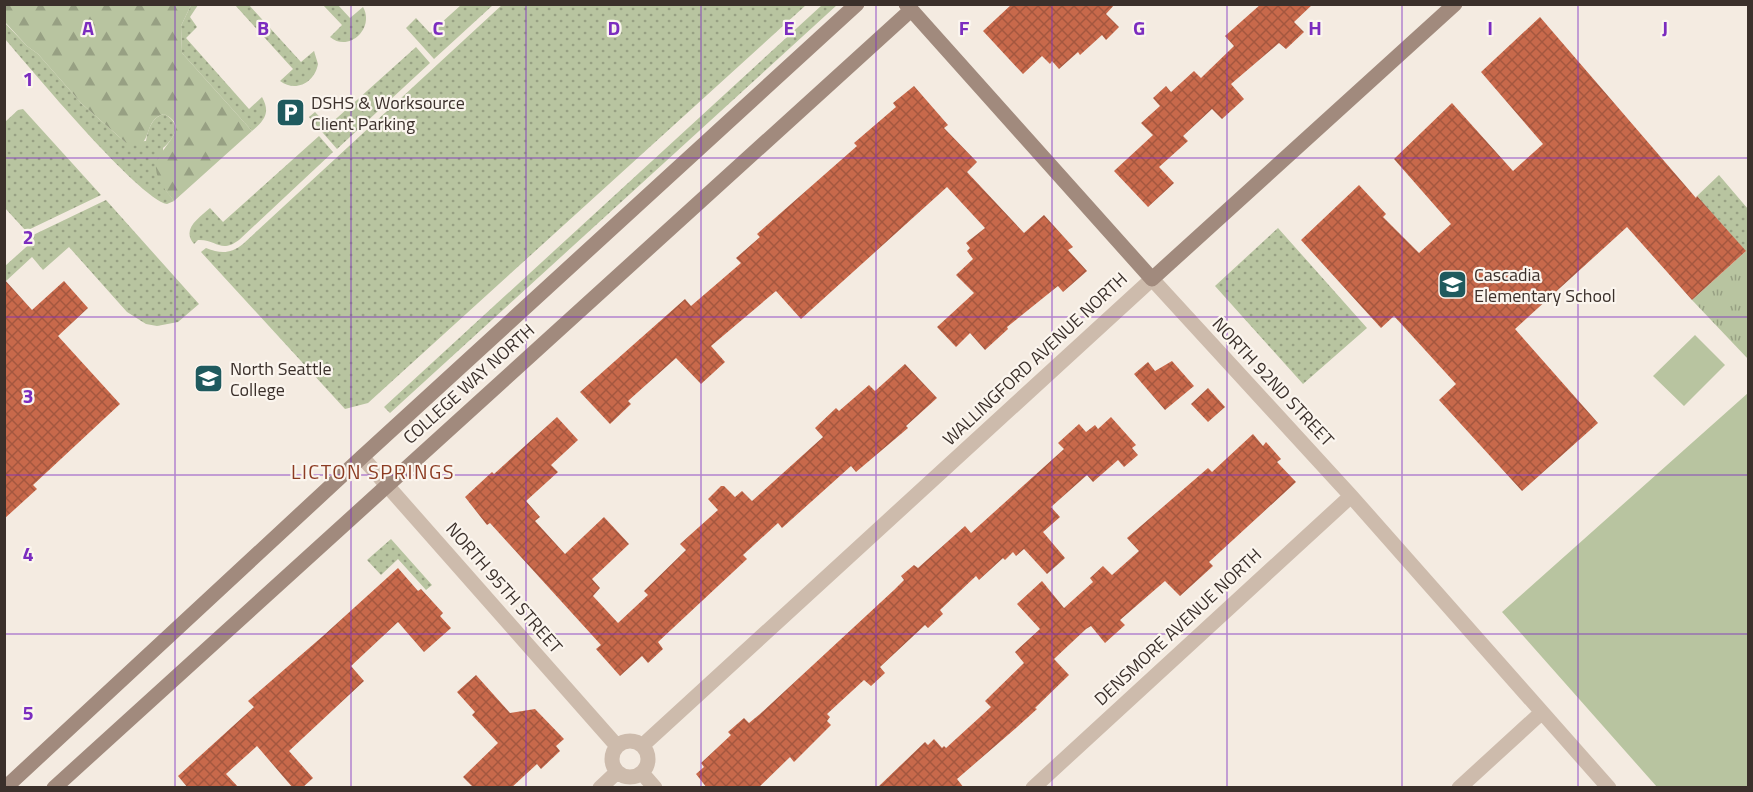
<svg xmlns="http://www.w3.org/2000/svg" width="1753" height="792" font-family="'Titillium Web',sans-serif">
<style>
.grass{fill:url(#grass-dots)}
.forest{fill:url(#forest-firs)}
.park{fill:url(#park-tufts)}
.pitch{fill:#b8c4a0}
.building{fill:url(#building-cross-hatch)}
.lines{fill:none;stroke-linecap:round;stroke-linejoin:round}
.street{stroke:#cdbbac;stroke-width:15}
.secondary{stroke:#a18a7d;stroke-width:15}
.grid{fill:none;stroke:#7b2cbf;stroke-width:1.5;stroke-opacity:0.55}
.labels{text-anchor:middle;stroke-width:4.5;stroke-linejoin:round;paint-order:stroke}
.poi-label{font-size:18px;fill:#3b302b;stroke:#fbf5ee;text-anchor:start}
.street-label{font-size:18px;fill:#3b302b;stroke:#fbf5ee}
.neighbourhood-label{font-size:20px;letter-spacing:1.5px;fill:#8c3b22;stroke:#fbf5ee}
.grid-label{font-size:20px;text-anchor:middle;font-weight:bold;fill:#7b2cbf;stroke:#fbf5ee;stroke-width:4.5;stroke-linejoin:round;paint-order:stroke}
</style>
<defs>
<pattern id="grass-dots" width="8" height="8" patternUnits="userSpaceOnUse" patternTransform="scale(1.5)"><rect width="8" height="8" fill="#b8c4a0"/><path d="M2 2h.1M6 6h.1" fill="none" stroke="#97a083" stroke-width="1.8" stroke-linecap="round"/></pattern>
<pattern id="forest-firs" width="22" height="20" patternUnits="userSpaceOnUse" patternTransform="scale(1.5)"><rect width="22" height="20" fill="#b8c4a0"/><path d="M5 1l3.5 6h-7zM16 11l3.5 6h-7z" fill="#97a083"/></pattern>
<pattern id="park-tufts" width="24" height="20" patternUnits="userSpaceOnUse" patternTransform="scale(1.5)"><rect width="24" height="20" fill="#b8c4a0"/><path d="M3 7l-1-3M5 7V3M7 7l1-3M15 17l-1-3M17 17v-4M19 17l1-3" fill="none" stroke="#97a083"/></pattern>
<pattern id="building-cross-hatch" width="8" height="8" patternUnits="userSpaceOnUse" patternTransform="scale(1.5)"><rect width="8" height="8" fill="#c8694b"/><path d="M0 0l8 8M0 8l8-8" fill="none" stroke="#a4573f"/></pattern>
</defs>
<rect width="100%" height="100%" fill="#f4ebe1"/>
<path class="grass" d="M503 4 806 5 368 403 345 409 201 252 206 248C221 254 230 254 243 244Z
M191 5H198L190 17 197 27 186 38 249 109 262 97C271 113 264 121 252 131L182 53 181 26Z
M235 5H249L301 62 314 51 318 64C315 82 296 93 280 81L293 69Z
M323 5H338L350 18 363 7C375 28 349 53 330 37L342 25Z
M461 5H493L434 59 406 28 416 18 430 33Z
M822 5H837L390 413 384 407Z
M4 22 27 46 38 54 82 104 125 142 146 141C148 129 152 117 164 114 182 123 176 137 163 148L165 189 174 201 167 204C139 199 30 68 5 39Z
M416 47 430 63 337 149 309 117 315 112 328 126Z
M23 109 101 195 26 231 4 207 5 122 18 110Z
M319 136 333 152 239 240C220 254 217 239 198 240L194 244C181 229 199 218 210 208L223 222Z
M1719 175 1748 209V254L1697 196Z
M106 200 199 304 178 322 157 326 146 324 127 312 69 247 43 270 32 257 6 281 5 279V266L34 240 31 236Z
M1278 228 1367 328 1303 384 1215 286Z
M391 539 432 585 426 590 398 559 381 575 367 560Z"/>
<path class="forest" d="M4 5H191L181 26 182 53 252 131 174 201C167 192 157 181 156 169 155 148 195 129 164 114 140 120 156 154 125 142L82 104 38 54 27 46 5 22Z"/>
<path class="park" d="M1746 251 1748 254V359L1692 300Z"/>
<path class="pitch" d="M1695 335 1725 365 1684 406 1653 376Z
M1748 393V787H1657L1502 612Z"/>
<path class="building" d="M1012 4H1115L1106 14 1119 27 1106 40 1102 35 1080 55 1078 52 1059 69 1052 61 1050 64 1042 56 1023 74 983 31Z
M1261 4H1313L1294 22 1304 32 1286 49 1279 43 1231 84 1244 99 1222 119 1212 109 1183 136 1188 141 1159 167 1174 183 1148 207 1114 171 1153 135 1141 123 1160 106 1153 98 1166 86 1171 92 1194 71 1201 78 1234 46 1225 36Z
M1540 17 1696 198 1697 196 1746 251 1692 300 1627 227 1515 329 1598 423 1522 491 1439 400 1456 384 1394 316 1381 328 1301 240 1359 185 1386 214 1383 217 1419 253 1451 224 1394 159 1452 103 1513 171 1543 144 1481 72Z
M914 86 948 125 944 128 977 162 967 172 1024 233 1044 215 1073 247 1068 250 1087 271 1063 292 1058 286 1007 327 1008 329 985 350 970 333 956 347 937 327 974 293 956 275 973 259 967 251 970 248 966 243 985 228 947 187 801 319 776 291 711 346 725 362 701 384 676 358 628 401 631 404 610 424 580 392 685 299 691 306 741 263 736 258 760 237 757 234 857 146 854 143 896 107 893 103Z
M4 279 32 310 64 281 88 308 58 336 120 404 33 485 37 489 4 519Z
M1172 361 1194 386 1165 410 1134 374 1148 362 1155 371Z
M905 364 937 398 906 426 908 428 856 472 851 466 782 528 778 523 743 555 747 559 658 642 663 649 648 663 642 656 620 676 596 649 601 645 490 523 487 525 465 497 492 472 494 474 557 417 578 440 551 465 558 472 526 501 540 517 535 521 565 554 604 517 629 544 592 579 600 588 593 596 618 623 648 595 644 591 686 550 680 544 718 510 708 499 721 486H724L735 497 742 491 752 501 823 437 815 428 836 408 839 411 869 385 875 391Z
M1208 388 1225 407 1208 422 1191 404Z
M1111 417 1136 445 1132 448 1138 455 1124 467 1118 460 1093 482 1087 475 1051 507 1060 517 1043 532 1065 558 1047 574 1024 549 1016 556 1013 552 1005 560 1003 558 979 580 976 576 940 610 943 614 928 628 925 625 880 667 885 673 871 686 864 680 827 714 830 717 827 721 831 725 794 762 790 757 758 788H707L696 774 704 767 701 763 731 735 728 732 744 718 749 723 760 714 894 590 904 580 901 576 914 565 918 568 965 526 971 533 1064 449 1058 443 1079 424 1086 432 1095 425 1098 429Z
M1253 434 1263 446 1266 442 1281 459 1277 462 1296 482 1209 562 1213 566 1180 596 1165 581 1120 620 1125 625 1105 643 1091 626 1086 629 1054 659 1069 675 1035 708 1037 709 1016 728 957 779 964 788H877L925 742 928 745 934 739 942 748 944 746 946 748 991 707 985 701 1024 663 1015 652 1040 629 1017 604 1042 581 1064 608 1093 582 1090 578 1103 566 1112 575 1139 551 1127 538 1208 468 1212 472Z
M398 568 418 591 421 589 443 613 440 616 451 628 424 652 398 622 351 666 364 681 289 751 313 778 302 788H293L257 746 226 774 239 788H188L178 776 254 707 248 701 323 636Z
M476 675 510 713 535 709 564 739 556 746 560 751 541 769 537 764 511 788H474L463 777 498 743 472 715 475 712 457 692Z"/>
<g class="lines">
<path class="street" d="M362 457 617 746
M612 759a18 18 0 1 1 36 0a18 18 0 1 1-36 0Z
M643 745 1152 279 1351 496 1609 788
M642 773 655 788
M600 788 617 772
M1033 788 1351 496
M1459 788 1541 713"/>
<path class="secondary" d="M906 4 1152 279 1455 4
M5 788 362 457 857 4
M54 788 911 10"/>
</g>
<path class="grid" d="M175 4V788M351 4V788M526 4V788M701 4V788M876 4V788M1052 4V788M1227 4V788M1402 4V788M1578 4V788M4 158H1748M4 317H1748M4 475H1748M4 634H1748"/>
<defs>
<symbol id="parking-square" viewBox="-11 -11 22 22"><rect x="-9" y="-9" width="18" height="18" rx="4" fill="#1f5a5e" stroke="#fbf5ee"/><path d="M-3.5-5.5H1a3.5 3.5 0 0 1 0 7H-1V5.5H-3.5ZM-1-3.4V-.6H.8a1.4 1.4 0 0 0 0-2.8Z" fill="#fff"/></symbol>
<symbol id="school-square" viewBox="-11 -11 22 22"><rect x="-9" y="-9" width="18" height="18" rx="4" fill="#1f5a5e" stroke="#fbf5ee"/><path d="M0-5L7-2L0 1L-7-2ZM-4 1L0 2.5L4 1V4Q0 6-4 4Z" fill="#fff"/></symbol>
<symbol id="university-square" viewBox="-11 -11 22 22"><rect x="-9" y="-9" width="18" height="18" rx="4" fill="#1f5a5e" stroke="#fbf5ee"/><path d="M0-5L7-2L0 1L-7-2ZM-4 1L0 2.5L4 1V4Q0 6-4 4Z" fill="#fff"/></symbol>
</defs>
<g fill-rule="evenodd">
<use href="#parking-square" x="274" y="96" width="33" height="33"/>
<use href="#school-square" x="1436" y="268" width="33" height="33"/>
<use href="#university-square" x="192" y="362" width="33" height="33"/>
</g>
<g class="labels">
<g class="poi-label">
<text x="311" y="109">DSHS &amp; Worksource<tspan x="311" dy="21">Client Parking</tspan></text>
<text x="1474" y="281">Cascadia<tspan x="1474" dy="21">Elementary School</tspan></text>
<text x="230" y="375">North Seattle<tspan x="230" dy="21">College</tspan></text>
</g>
<g class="street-label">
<text transform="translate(1035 359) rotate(-43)" y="6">WALLINGFORD AVENUE NORTH</text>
<text transform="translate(1273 382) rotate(47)" y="6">NORTH 92ND STREET</text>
<text transform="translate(469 384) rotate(-42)" y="6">COLLEGE WAY NORTH</text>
<text transform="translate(504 588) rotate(49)" y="6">NORTH 95TH STREET</text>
<text transform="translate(1178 627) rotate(-43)" y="6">DENSMORE AVENUE NORTH</text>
</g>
<g class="neighbourhood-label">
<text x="373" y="479">LICTON SPRINGS</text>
</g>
</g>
<g class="grid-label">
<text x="88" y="35">A</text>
<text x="263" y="35">B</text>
<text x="438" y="35">C</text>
<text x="614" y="35">D</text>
<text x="789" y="35">E</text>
<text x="964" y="35">F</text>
<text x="1139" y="35">G</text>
<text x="1315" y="35">H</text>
<text x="1490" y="35">I</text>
<text x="1665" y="35">J</text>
<text x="28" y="86">1</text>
<text x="28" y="244">2</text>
<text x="28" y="403">3</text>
<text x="28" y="561">4</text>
<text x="28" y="720">5</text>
</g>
<rect width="1753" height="792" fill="none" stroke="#3b302b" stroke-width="12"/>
</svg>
